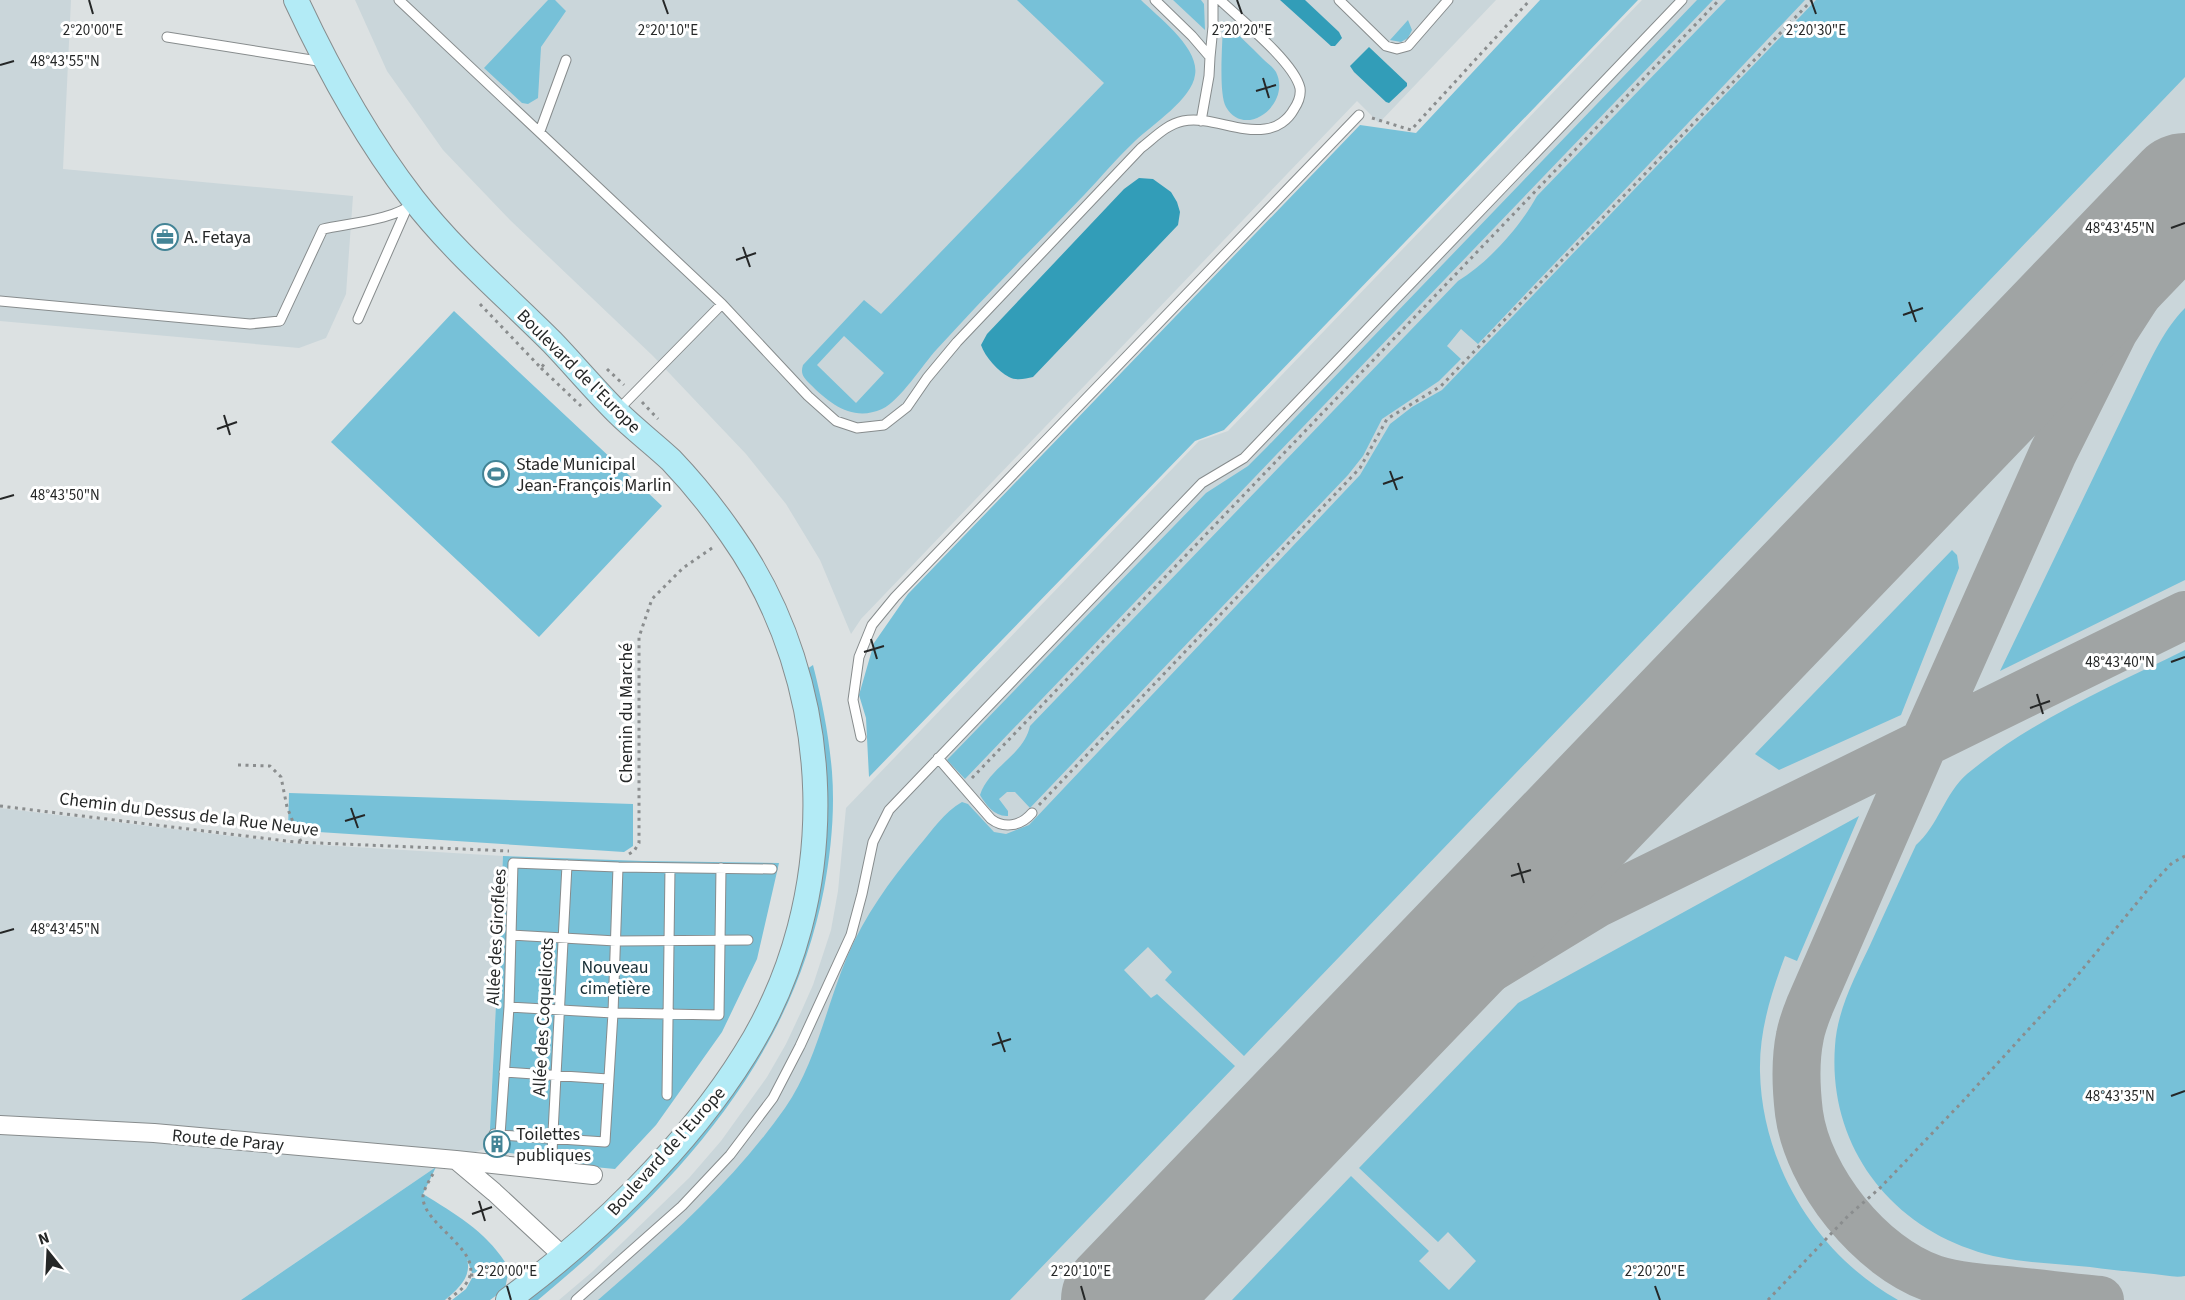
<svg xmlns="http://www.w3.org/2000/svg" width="2185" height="1300" font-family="'Source Sans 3',sans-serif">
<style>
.built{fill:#cad6da}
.green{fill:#77c1d8;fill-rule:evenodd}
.water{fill:#329db8}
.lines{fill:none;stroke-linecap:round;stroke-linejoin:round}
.taxiway{stroke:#a0a4a4;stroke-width:48}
.runway{stroke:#a0a4a4;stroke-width:120}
.service-casing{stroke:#878c8d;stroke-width:11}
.minor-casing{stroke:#878c8d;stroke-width:20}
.secondary-casing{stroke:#878c8d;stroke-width:26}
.path{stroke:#8a8d8e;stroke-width:3;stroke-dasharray:3 4.5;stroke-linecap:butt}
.service{stroke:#fff;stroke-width:9}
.minor{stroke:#fff;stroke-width:18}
.secondary{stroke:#b3ebf6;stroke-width:24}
.ticks{fill:none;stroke:#252727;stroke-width:2}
.labels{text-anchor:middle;stroke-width:6;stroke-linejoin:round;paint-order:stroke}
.poi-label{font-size:18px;fill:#252727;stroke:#fff;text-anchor:start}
.street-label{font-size:18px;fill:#252727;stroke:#fff}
.park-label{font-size:18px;fill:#162d34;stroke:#fff}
.ticks-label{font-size:15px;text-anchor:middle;fill:#252727;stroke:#fff;stroke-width:6;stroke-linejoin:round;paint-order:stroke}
</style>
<rect width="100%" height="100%" fill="#dce1e2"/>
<path class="built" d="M0 0H71L63 169 353 196 346 294 326 338 299 348 0 321Z
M355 0H1496L1379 123 1357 101 861 619 851 634 820 560 786 504 746 454 653 356 510 220 443 150 387 71Z
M1642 0H2185V1300H559L592 1272 689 1178 721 1141 767 1077 786 1044 801 1012 813 985 831 930 838 891 846 808 1199 441 1228 431Z
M0 808 288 843 503 856 489 1147 436 1167 241 1300H0Z"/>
<path class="green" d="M548 0H555L566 11 541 47 538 98 528 104 522 103 484 68Z
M1017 0H1141C1158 17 1200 48 1195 75 1192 99 1153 124 1135 141 1118 157 1102 176 1085 194 1036 245 985 296 937 349 923 364 900 401 882 409 853 422 830 404 810 384 804 378 800 374 803 365L864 300 881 314 1104 83ZM844 336 884 373 856 403 817 365Z
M1173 0H1201L1204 4 1205 30Z
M1540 0H1638L1224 430 1195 441 869 777 866 718 859 695 874 643 908 594 1360 125 1416 133Z
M1697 0H1713L965 779 947 760 1206 493 1248 466 1267 447Z
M1726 0H1805L1478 344 1461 329 1447 346 1461 359 1439 381 1382 419 1363 456 1348 475 1030 808 1015 792H1007L999 799 1008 811V816C995 817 986 805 980 795 989 767 1024 755 1030 726L1458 281C1489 262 1520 227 1537 196Z
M1816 0H2185V77L1244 1056 1165 980 1172 972 1148 947 1124 970 1151 998 1157 994 1235 1066 1010 1300H598C666 1241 733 1182 785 1108 816 1063 826 1007 847 957 865 915 889 882 918 847 931 832 945 811 962 802L968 804 994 832 1006 834 1029 825 1360 475 1390 424 1412 407 1442 390Z
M1408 20 1412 30 1408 38 1401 42 1390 40Z
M1223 21C1237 33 1250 46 1263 59 1267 63 1273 67 1276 72 1292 104 1245 140 1226 107 1218 93 1223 39 1223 21Z
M2185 308V580L2000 671 2135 391C2149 363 2163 330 2185 308Z
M454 311 662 506 539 637 331 442Z
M1952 550 1957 555 1959 568 1901 715 1779 770 1755 754Z
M2185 650V1276C2175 1278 2164 1275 2154 1274 2133 1272 2112 1270 2090 1267 2051 1263 2007 1263 1970 1249 1882 1218 1828 1138 1835 1046 1837 1010 1856 975 1871 943 1886 910 1901 877 1916 845 1938 826 1945 793 1967 774 2032 720 2110 687 2185 650Z
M813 665C822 700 829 736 832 772 835 811 831 851 824 889 790 1065 671 1189 538 1300H528L577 1260 789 989 821 731 807 669Z
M289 793 633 804V846L624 852 288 830Z
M1859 816 1797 961 1785 956C1771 994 1759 1031 1760 1072 1762 1165 1817 1255 1898 1300H1232L1351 1176 1429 1251 1419 1261 1449 1290 1476 1261 1448 1232 1438 1242 1359 1168 1518 1003Z
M503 856 642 861 779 863 757 959 722 1032 656 1125 615 1169 563 1164V1155L556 1150H540L539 1157 489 1150Z
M436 1167 423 1194C454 1213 485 1231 505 1262 493 1266 485 1273 472 1273L467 1259C472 1277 458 1289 445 1300H241Z
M507 1265 509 1269 505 1289 490 1300H452L466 1289 472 1278H482L490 1272Z"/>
<path class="water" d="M1280 0H1305L1339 32 1342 38 1335 46H1331Z
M1369 47 1407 83V86L1389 103 1386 102 1354 72 1350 66Z
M1139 178 1153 179 1171 192 1177 202 1180 212 1178 225 1033 377C1025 379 1016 381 1009 377 998 371 985 357 981 345L987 334 1124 189Z"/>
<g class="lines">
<path class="taxiway" d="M1154 1300 1185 1254 1293 1121 1376 1052 1478 976 1596 904 2185 615
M2100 1300C2069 1297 2037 1293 2005 1290 1981 1288 1957 1286 1934 1279 1870 1257 1808 1179 1799 1113 1796 1088 1795 1060 1800 1036 1802 1025 1806 1015 1810 1005L1924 743 2053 453 2114 331 2185 221"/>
<path class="runway" d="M1121 1300 2185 193"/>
<defs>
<path id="service" d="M399 0 722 304 808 396 836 421 857 428 884 425 907 407 927 378 957 342 1141 148C1154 138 1167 124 1183 121 1210 116 1238 133 1265 129 1277 128 1288 120 1294 109 1298 103 1301 95 1300 88 1294 62 1240 19 1220 0
M1155 0 1192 36 1210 57 1209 76 1201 121
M1339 0 1386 46 1397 49 1408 46 1448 0
M167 37 324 62
M1210 57 1213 27V0
M540 131 566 60
M0 301 250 324 280 321 323 229C350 223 395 220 415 202
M358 319 406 210
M617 411 722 304
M861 737 853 700 859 657 872 625 895 597 1359 115
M938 758 991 819C1004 829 1021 826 1032 813
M618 867 772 869
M511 935 616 941 748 940
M509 1007 613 1013 719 1015 721 868
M504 1072 608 1079
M667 1095 670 868
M494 1134 500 1135 605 1142 613 1013 618 867 513 863 509 1007 500 1135
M551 1171 567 865
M576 1300 682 1206 730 1155 773 1098 800 1046 851 935 862 894 873 842 889 810 1202 483 1244 458 1682 0"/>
<path id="minor" d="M0 1125 154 1133 456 1160 494 1192 564 1257
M456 1160 593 1175"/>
<path id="secondary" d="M296 0C329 71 365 137 413 199 454 252 505 295 552 342 574 365 595 390 617 412 634 429 654 444 671 460 693 483 713 508 731 534 838 685 844 897 745 1054 688 1146 595 1236 508 1300"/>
</defs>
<use href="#service" class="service-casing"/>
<use href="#minor" class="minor-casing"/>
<use href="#secondary" class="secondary-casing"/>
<path class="path" d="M1372 118 1411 130 1530 0
M480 304 541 368 545 363
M541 368 581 406
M607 369 624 385
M642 402 658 419
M238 765 270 766 281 777 287 807 301 842
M972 778 1719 0
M1039 805 1360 468 1387 419 1441 386 1812 0
M0 806 295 842 509 851
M629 854 634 851 639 843V637L652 599 683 568 715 546
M433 1174C429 1181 424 1189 423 1196 421 1226 491 1252 465 1285 461 1291 453 1295 448 1300
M470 1275C485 1276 492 1269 507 1265
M1768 1300 1848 1216 1880 1188 1963 1101 2072 982 2154 882 2172 863 2185 856"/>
<use href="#service" class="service"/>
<use href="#minor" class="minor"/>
<use href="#secondary" class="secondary"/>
</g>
<path class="ticks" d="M89 0 93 14M663 0 668 14M1237 0 1242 14M1811 0 1816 14M0 65 14 61M1263 78 1269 98M1256 91 1276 85M2171 228 2185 223M743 247 750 267M736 260 756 253M1909 302 1916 322M1903 315 1923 308M224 415 230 435M217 429 237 422M1390 471 1397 490M1383 484 1403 477M0 499 14 495M871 639 877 659M864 652 884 646M2171 662 2185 657M2037 694 2043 714M2030 708 2050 701M351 808 358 828M345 821 365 815M1518 863 1524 883M1511 876 1531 870M0 933 14 929M998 1032 1005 1052M992 1045 1011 1039M2171 1096 2185 1091M479 1201 485 1221M472 1214 492 1207M507 1286 511 1300M1081 1286 1085 1300M1655 1286 1660 1300"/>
<defs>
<symbol id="office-ring" viewBox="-11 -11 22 22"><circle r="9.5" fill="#fff" stroke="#438496" stroke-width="1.5"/><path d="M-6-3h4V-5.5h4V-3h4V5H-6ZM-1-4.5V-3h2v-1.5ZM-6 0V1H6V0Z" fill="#438496"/></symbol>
<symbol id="stadium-ring" viewBox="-11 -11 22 22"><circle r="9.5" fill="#fff" stroke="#438496" stroke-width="1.5"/><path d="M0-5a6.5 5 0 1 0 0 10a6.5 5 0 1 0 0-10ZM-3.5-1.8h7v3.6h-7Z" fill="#438496"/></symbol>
<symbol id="building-ring" viewBox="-11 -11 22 22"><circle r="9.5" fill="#fff" stroke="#438496" stroke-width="1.5"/><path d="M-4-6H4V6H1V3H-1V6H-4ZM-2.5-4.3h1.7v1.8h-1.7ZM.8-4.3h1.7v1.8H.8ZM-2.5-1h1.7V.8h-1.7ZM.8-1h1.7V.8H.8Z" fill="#438496"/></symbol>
</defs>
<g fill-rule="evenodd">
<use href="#office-ring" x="150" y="222" width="30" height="30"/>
<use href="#stadium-ring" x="481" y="459" width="30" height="30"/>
<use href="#building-ring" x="482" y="1129" width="30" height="30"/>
</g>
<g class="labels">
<g class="poi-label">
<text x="184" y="243">A. Fetaya</text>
<text x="516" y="470">Stade Municipal<tspan x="516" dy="21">Jean-François Marlin</tspan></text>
<text x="516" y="1140">Toilettes<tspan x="516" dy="21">publiques</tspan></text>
</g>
<g class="street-label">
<text transform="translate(579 371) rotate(45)" y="6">Boulevard de l'Europe</text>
<text transform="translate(626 713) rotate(-90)" y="6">Chemin du Marché</text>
<text transform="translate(189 814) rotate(7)" y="6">Chemin du Dessus de la Rue Neuve</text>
<text transform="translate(496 937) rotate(-87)" y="6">Allée des Giroflées</text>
<text transform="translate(543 1017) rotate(-87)" y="6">Allée des Coquelicots</text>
<text transform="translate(228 1140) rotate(5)" y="6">Route de Paray</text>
<text transform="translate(666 1151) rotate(-48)" y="6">Boulevard de l'Europe</text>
</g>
<g class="park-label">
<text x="615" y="973">Nouveau<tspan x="615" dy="21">cimetière</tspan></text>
</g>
</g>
<g class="ticks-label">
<text x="93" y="35">2°20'00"E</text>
<text x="668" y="35">2°20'10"E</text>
<text x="1242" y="35">2°20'20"E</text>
<text x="1816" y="35">2°20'30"E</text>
<text x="65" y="66">48°43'55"N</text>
<text x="2120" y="233">48°43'45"N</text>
<text x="65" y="500">48°43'50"N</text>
<text x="2120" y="667">48°43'40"N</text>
<text x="65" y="934">48°43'45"N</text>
<text x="2120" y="1101">48°43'35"N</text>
<text x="507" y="1276">2°20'00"E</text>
<text x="1081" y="1276">2°20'10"E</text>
<text x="1655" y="1276">2°20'20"E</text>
</g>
<g transform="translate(48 1252) rotate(342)" stroke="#ffffff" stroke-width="4.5" paint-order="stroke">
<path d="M0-4.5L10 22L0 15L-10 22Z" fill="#252727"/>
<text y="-9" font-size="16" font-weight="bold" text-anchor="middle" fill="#252727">N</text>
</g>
</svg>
